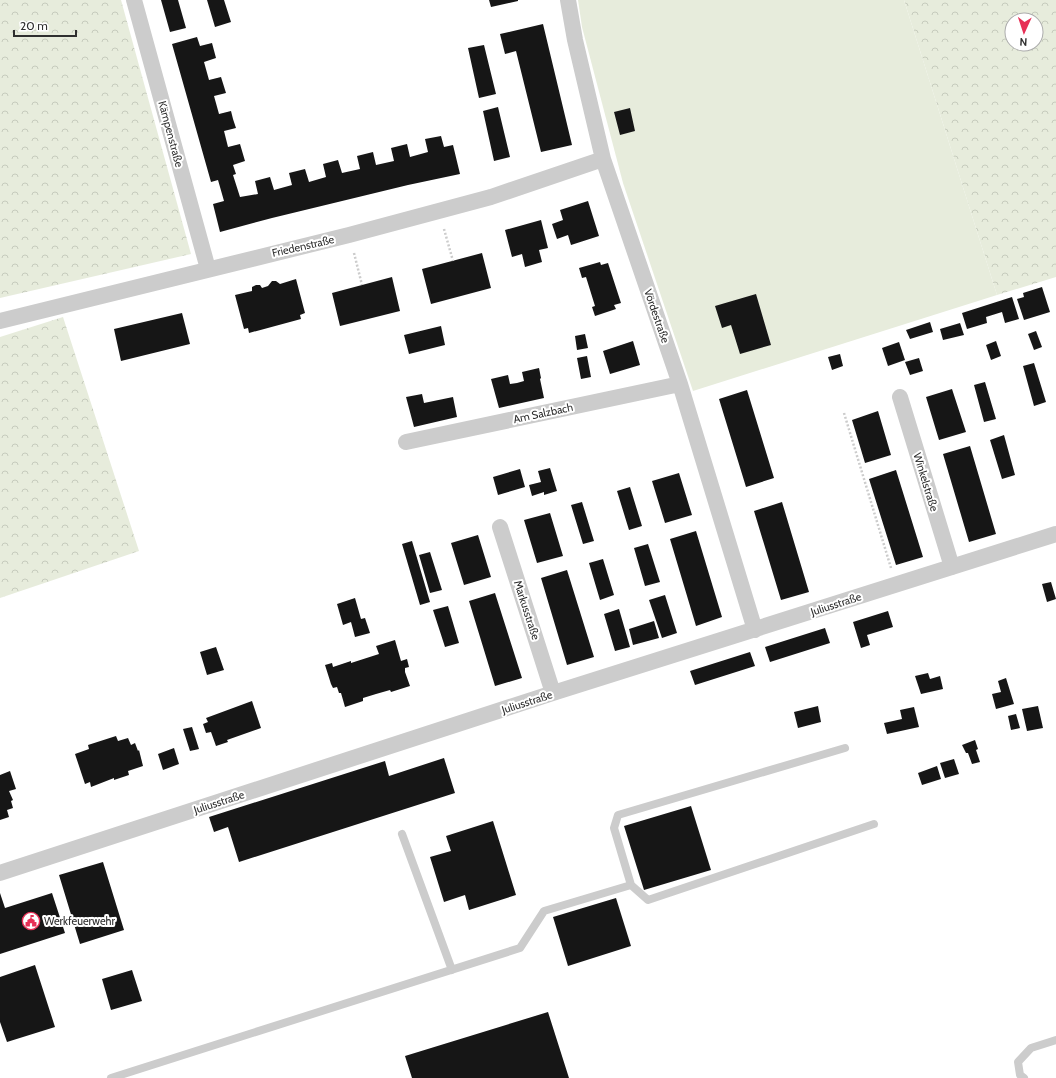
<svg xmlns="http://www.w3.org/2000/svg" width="1056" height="1078" font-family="Cabin,sans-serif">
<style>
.forest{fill:url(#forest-crowns);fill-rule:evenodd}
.pitch{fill:#e7ecdc}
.building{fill:#161616}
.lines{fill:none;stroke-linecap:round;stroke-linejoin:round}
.path{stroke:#ccc;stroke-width:2.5;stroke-dasharray:2 2;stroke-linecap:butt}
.lane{stroke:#ccc;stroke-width:8}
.street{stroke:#ccc;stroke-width:16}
.labels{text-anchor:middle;stroke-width:4;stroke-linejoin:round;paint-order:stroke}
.street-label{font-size:11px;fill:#2f2f2f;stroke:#fff}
.poi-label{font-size:11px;fill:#2f2f2f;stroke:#fff;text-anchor:start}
</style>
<defs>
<pattern id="forest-crowns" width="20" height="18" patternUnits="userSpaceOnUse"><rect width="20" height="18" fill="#e7ecdc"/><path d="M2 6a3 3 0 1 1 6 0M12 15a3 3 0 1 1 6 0" fill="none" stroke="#c6cbbd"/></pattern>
</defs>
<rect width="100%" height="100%" fill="#fff"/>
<path class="forest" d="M0 0H121L191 254 0 298Z
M904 0H1056V277L997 295ZM1012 20H1036V44H1012Z
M63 317 139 551 0 598V337Z"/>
<path class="pitch" d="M578 0H904L997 295 693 391 623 183 582 27Z"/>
<path class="building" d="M161 0H178L186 28 170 32Z
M207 0H224L231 22 215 27Z
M489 0H518V1L491 7Z
M543 24 572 145 541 152 516 51 505 54 500 34Z
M197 37 200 46 212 43 216 58 204 62 209 80 221 77 226 93 214 96 219 114 231 111 233 119 236 128 224 131 228 147 240 144 245 161 233 165 236 174 233 175 240 197 258 194 255 181 270 177 274 190 292 185 289 173 305 169 309 182 326 177 323 164 338 160 342 173 360 169 357 156 373 152 376 165 394 161 391 148 407 144 410 157 428 152 425 139 441 136 444 147 453 145 460 174 408 185 272 218 220 232 213 204 224 201 218 180 211 182 172 44Z
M484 45 496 94 479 98 468 48Z
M498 107 510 157 494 161 483 111Z
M630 108 635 131 620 135 614 112Z
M588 201 599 236 571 245 568 235 557 239 552 224 563 220 560 210Z
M541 220 548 248 539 250 542 262 525 267 522 254 512 257 505 230Z
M482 253 491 288 431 304 422 269Z
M600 262 601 265 608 263 621 303 614 305 616 309 595 316 592 307 595 306 586 277 582 278 579 268Z
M392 277 400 311 340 326 332 293Z
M296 279 305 313 300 315 301 319 249 333 248 328 244 329 235 295 252 291V287L256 285H260L262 288 268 286 272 281H276L280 284Z
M1042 287 1050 312 1024 320 1017 299 1024 297 1023 293Z
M756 294 771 345 740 354 731 325 722 328 715 306Z
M1012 297 1019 319 1005 323 1002 312 986 317 987 323 967 329 962 313Z
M182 313 190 344 121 361 114 329Z
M930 322 933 332 910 339 906 330Z
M960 323 964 335 943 340 940 329Z
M441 326 445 345 409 354 404 335Z
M1036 331 1042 347 1034 350 1028 334Z
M585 334 588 348 577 350 575 336Z
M633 341 640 365 610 374 603 351Z
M996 341 1001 356 991 360 986 345Z
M899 342 905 360 888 366 882 348Z
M840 354 843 366 832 370 828 357Z
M587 356 591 377 581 379 577 358Z
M919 358 923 371 910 375 905 362Z
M1034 363 1046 402 1034 406 1023 366Z
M539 368 541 378 540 379 544 398 499 408 491 379 508 375 510 384 517 383 524 381 522 372Z
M985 382 996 419 984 422 974 385Z
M952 389 966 432 939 440 926 397Z
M747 390 774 478 746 487 719 399Z
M422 394 424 403 453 397 457 417 414 427 406 397Z
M878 411 891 455 865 463 852 420Z
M1004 435 1015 475 1002 479 990 440Z
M970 446 996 534 969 542 943 454Z
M550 468 557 491 544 495V492L532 496 529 485 541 482 538 471Z
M520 469 525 487 498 495 493 477Z
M896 470 923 557 896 565 869 479Z
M679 473 692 515 665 523 652 481Z
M630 487 642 526 629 530 617 491Z
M582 502 594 541 583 544 571 505Z
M782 502 809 592 781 600 754 511Z
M550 513 563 556 537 563 524 520Z
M696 531 722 617 696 626 670 539Z
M478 535 491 577 464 585 451 543Z
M412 541 430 602 420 605 402 544Z
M648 544 660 582 645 586 634 548Z
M430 552 442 590 430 593 419 555Z
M603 559 614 595 600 600 589 563Z
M567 570 594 657 567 665 541 578Z
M1051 582 1056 599 1047 602 1042 584Z
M495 593 522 678 495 686 469 601Z
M665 595 677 633 662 638 649 600Z
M355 598 361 619 365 618 370 633 355 637 351 622 343 625 337 604Z
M448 606 459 643 445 647 433 610Z
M619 609 630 647 615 651 604 614Z
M888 611 893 627 867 635 870 645 861 648 853 622Z
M654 621 659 638 633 645 629 629Z
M825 628 830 643 770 662 765 647Z
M395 640 401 661 407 659 409 667 405 668V672L410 686 391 692 390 690 376 694 363 698V701L345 707 341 693H339L337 687 333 688 331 684 325 665 332 663 333 667 351 661V663L379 654 376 646Z
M216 647 224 670 207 675 200 652Z
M750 652 755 666 695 685 690 671Z
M928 673 930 679 940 676 943 689 921 694 915 676Z
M1006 678 1014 704 996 709 992 694 1001 692 998 681Z
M252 701 261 728 227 740 228 742 216 746 211 732 206 733 203 724 208 722 206 718Z
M818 706 821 722 798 728 794 712Z
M1038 706 1043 728 1027 731 1022 709Z
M914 707 919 727 887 734 884 723 902 719 900 710Z
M1016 714 1020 728 1011 730 1008 716Z
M192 727 199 749 190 751 183 729Z
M116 736 118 741 128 738 131 745 135 743 138 751 139 750 143 766 128 771 129 775 114 780V778L91 787 90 782 85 784 75 754 89 749 88 745Z
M975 740 978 749 976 750 980 762 972 764 968 753H966L962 745Z
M174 748 179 764 163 770 158 754Z
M444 758 455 793 239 862 228 827 214 832 209 817 385 761 389 776Z
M954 759 959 774 945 778 940 763Z
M937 766 941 779 922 785 918 773Z
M10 771 16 789 9 791 13 800 11 801 13 808 7 810 9 817 0 820V775Z
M691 806 711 870 644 890 624 826Z
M493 821 516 895 469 910 465 895 444 902 430 857 451 851 446 836Z
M103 862 124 930 80 944 59 875Z
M0 893 5 908 52 893 65 933 0 954Z
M616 898 631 946 568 966 553 917Z
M35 965 55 1027 7 1042 0 1022V977Z
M132 970 142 1001 111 1010 102 979Z
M548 1012 569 1078H412L405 1056Z"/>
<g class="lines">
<path class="path" d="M444 229 453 261
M354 253 362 285
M844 413 891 568"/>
<path class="lane" d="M845 748 618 815 614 828 631 885 648 900 874 824
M402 834 452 970
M111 1078 520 948 544 911 631 885
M1024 1078 1020 1075 1018 1062 1031 1048 1056 1040"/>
<path class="street" d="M134 0 208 269
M568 0 575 40 603 159 680 384 755 630
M0 321 349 235 491 197 603 159
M900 397 952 567
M406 442 680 384
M500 527 553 693
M0 873 553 693 1056 534"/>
</g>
<defs>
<symbol id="civic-ring" viewBox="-11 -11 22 22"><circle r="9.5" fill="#fff" stroke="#e72f55" stroke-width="1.5"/><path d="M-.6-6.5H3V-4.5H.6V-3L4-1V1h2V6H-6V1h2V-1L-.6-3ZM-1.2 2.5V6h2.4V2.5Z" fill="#e72f55"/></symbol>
</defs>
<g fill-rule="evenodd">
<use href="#civic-ring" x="21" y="911" width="20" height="20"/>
</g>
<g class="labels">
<g class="street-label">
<text transform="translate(171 134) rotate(75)" y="4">Kämpenstraße</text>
<text transform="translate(303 246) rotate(-13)" y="4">Friedenstraße</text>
<text transform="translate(657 316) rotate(71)" y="4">Vördestraße</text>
<text transform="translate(543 413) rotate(-12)" y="4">Am Salzbach</text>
<text transform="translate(926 482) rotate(73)" y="4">Winkelstraße</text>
<text transform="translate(836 604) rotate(-18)" y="4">Juliusstraße</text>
<text transform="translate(527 610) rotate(72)" y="4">Markusstraße</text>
<text transform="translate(527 702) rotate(-18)" y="4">Juliusstraße</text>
<text transform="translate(219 802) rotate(-18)" y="4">Juliusstraße</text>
</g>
<g class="poi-label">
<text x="44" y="925">Werkfeuerwehr</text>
</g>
</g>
<g transform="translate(1024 32) rotate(183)"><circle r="19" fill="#ffffff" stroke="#acacac"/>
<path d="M0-3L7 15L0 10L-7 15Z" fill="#e72f55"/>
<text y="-6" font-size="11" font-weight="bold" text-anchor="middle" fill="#2f2f2f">N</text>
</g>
<path d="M14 30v6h62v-6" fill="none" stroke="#2f2f2f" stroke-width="2"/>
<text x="20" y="30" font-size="12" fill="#2f2f2f" stroke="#ffffff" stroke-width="3" paint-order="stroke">20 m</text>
</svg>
